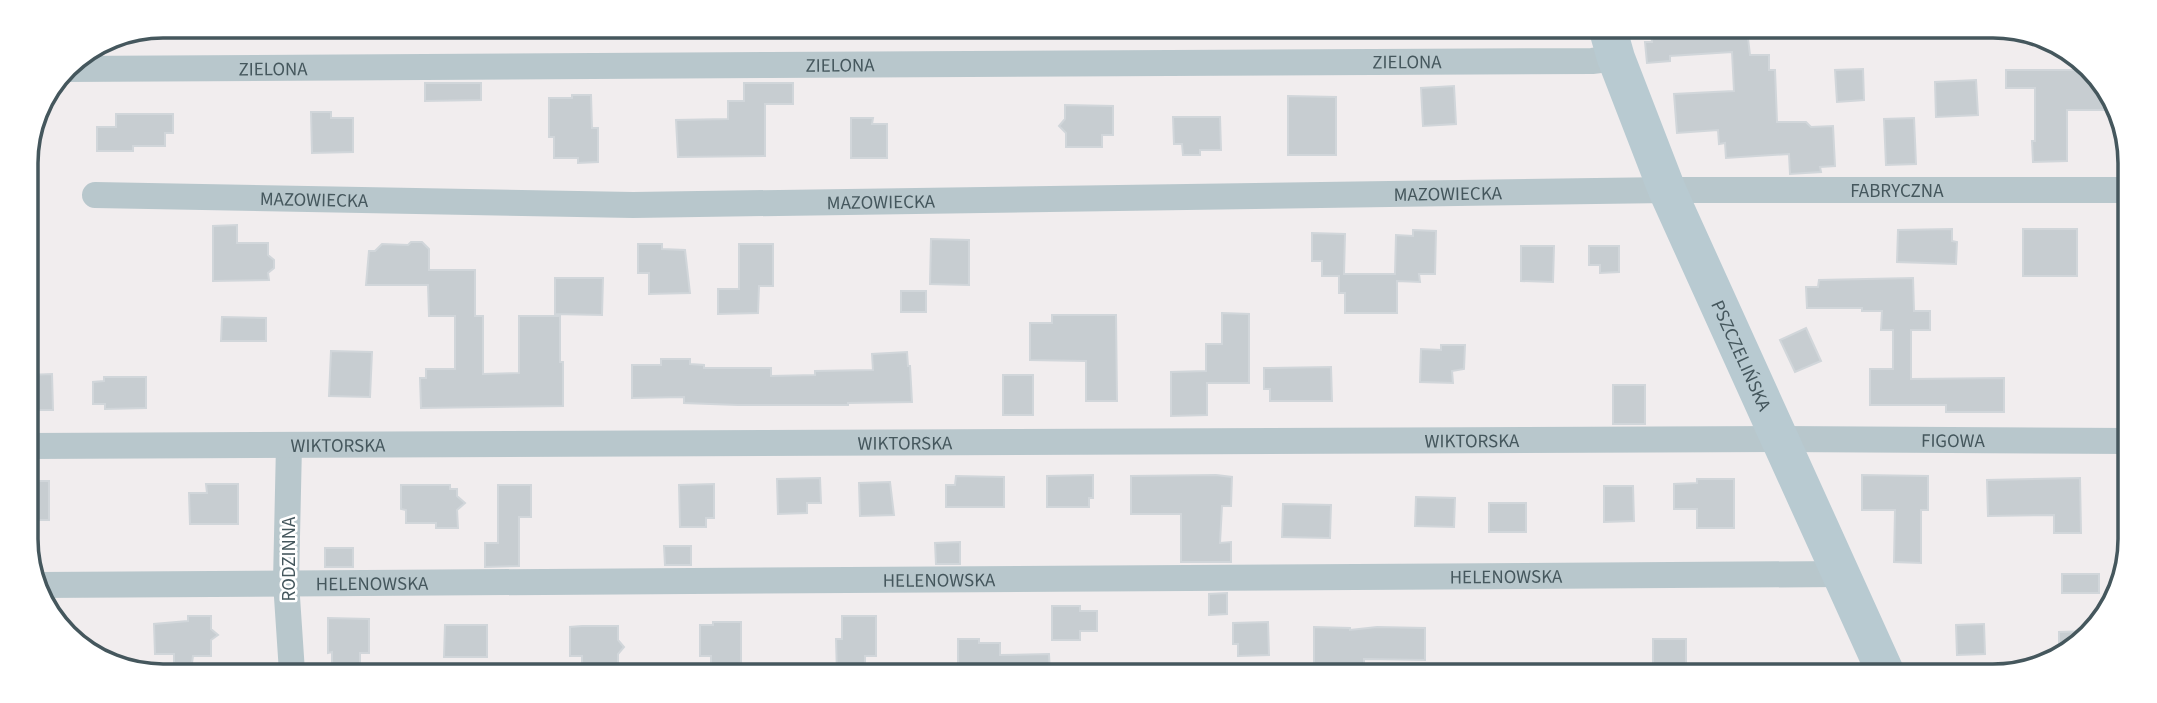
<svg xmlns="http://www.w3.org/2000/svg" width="2157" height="703" font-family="'Source Sans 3',sans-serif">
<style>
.building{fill:#c7cdd1;stroke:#d1d6da;stroke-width:2}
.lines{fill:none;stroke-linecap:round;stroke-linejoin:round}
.street{stroke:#b8c7cc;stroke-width:26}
.secondary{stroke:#b8cad1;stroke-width:38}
.labels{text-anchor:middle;stroke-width:5;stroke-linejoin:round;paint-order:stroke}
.street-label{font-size:19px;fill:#45575d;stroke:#fff}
.rim{fill:none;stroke:#45575d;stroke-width:3.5}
</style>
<rect width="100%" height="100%" fill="#f1edee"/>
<path class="building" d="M1651 30H1747L1750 55H1769V70H1775L1777 122H1806L1811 127 1833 126 1835 166 1820 167 1821 172 1790 174 1789 154 1726 158 1725 143 1719 144 1718 130 1677 133 1674 94 1734 91 1732 52 1670 56V61L1647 63 1645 42H1652Z
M1863 69 1864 100 1837 102 1835 70Z
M2006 70H2092L2096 73 2115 110H2067V161L2033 162 2032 141H2035V88H2006Z
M1976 80 1978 115 1936 117 1935 82Z
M425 83H481V100L425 101Z
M744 83H793V104H765V156L678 157 676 120 728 119V101H744Z
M1454 86 1456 124 1423 126 1421 88Z
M572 95H591L592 128H598V162L578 163V158H554V137H549V98H572Z
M1288 96 1336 97V155H1288Z
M1065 105 1113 106V135H1102V147H1066V133L1059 126 1065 119Z
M311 112H331V118H353V152L312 153Z
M116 114H173V133H165V146H133V151H97V127H116Z
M1173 117H1220L1221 150H1200V155H1183L1182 144H1174Z
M851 118H873L872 124H887V158H851Z
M1914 118 1916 164 1886 165 1884 119Z
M237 225V243H268V255L274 260V268L268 273 269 280 213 281V226Z
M1952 229V241L1957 242 1956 264 1897 262 1898 230Z
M2023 229H2077V276H2023Z
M1413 230 1436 231 1435 274H1419L1420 282 1397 281V313H1345V293H1339V276H1322V261H1312V233L1345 234 1344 274H1395L1396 235 1413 236Z
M931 239 969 240V285L930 284Z
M411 242H422L429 249V270H475V316H483V374L519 373V316H560V362H563V406L421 408 420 378H426V369H455V316H429L428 285H366L369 251H375L382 244 408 245Z
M638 244H662V249L685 250 690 293 649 294V273H638Z
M739 244H773V286H759L758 313 718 314V289H739Z
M1521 246H1554L1553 282 1521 281Z
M1589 246H1619V272L1600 273V265H1589Z
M555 278H603L602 315 555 314Z
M1913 278 1914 311H1930V330H1911V379L2004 378V412H1946V405H1870V369H1893V330H1881L1882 311H1862V308H1807L1806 287H1818L1819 280Z
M901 291H926V312H901Z
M1222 313 1249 314V383H1207V415L1171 416V372L1206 371V344H1222Z
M1052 315H1116L1117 401H1086V361L1030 360V323H1052Z
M222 317 266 318V341H221Z
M1806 328 1821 361 1795 372 1780 340Z
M1441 345H1465L1464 369 1452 371 1453 383 1420 382 1421 349 1441 350Z
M331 351 372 352 370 397 329 396Z
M907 352 908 366H910L912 402 848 403V405H738L684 403V397L632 398V365H661V359H690V364L704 365V368H771V376L815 375V371L873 370 872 354Z
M1331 367 1332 401H1270V389H1264V368Z
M52 374 53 410H28V375Z
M1003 375H1033V415H1003Z
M104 377H146V408L105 409V404H93V382L104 381Z
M1613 385H1645V424H1613Z
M1093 475V498H1089V507H1047V476Z
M1216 475 1232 477 1231 506H1222L1220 543 1231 542V562H1181V514H1131V476Z
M1862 475 1928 476V510H1921V563L1894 562 1895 510H1862Z
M956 476 1004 477V507H946V485H955Z
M820 478 821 503H807V513L778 514 777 479Z
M2080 478 2081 533H2054V515L1988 516 1987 480Z
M1697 479H1734V528H1697V509H1674V484L1697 483Z
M28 481H49V520H29Z
M890 482 894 515 860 516 859 483Z
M206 484H238V524H190L189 493H207Z
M714 484V518H706V527H680L679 485Z
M401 485H450V489H457V496L465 503 457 510 458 528H436V523H406V510L401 509Z
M498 485H531V517H519V566L485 567V543H498Z
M1604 486H1633L1634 521 1604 522Z
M1416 497 1455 498 1454 527 1415 526Z
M1489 503H1526V532H1489Z
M1283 504 1331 505 1330 538 1282 537Z
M960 542V564H936L935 543Z
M664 546H691V565H665Z
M325 548H353V567H325Z
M2062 574H2099V593H2062Z
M1227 593V614L1209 615V594Z
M1052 606H1080V611H1097V631H1080V640H1052Z
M188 616H211V629L218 635 211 640V656H193L192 663H174V654H155L154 624 188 621Z
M842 616H876V656H865V674H837L836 639H842Z
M328 618 369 619V653H360V666H332V652L328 653Z
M713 622H741V663L723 668 711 663V656H700V625H713Z
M1268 622 1269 655 1238 656V644H1233V623Z
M1984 624 1985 654 1957 655 1956 625Z
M445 625H487V657H444Z
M582 626H618V640L624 647 618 654V668H582V656H570V627Z
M1314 627 1350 628V630L1377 627 1425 628V660L1364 659V670H1314Z
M2088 631 2077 648 2059 655V632Z
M958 639H979V643H1000V655L1049 654 1050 674H958Z
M1653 639H1686V676H1653Z"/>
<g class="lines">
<g class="street">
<path id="s1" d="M65 69C574 68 1083 61 1592 61L1616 58"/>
<path id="s2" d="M95 195 633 205 1667 190H2128"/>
<path d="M289 445 286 582 292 672"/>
<path id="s3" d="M28 446 1781 439 2127 441"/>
<path id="s4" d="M38 585 1840 574"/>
</g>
<path class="secondary" id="s5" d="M1608 30 1616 58 1667 190 1887 676"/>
</g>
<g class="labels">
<g class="street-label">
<text dy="7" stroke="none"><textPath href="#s1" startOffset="1342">ZIELONA</textPath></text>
<text dy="7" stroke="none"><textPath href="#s1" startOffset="775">ZIELONA</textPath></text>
<text dy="7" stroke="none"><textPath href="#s1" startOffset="208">ZIELONA</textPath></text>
<text dy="7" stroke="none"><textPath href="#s2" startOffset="1802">FABRYCZNA</textPath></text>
<text dy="7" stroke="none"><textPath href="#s2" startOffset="1353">MAZOWIECKA</textPath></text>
<text dy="7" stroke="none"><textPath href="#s2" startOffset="219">MAZOWIECKA</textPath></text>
<text dy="7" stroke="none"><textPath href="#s2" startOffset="786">MAZOWIECKA</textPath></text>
<text dy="7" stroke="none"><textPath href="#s5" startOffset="352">PSZCZELIŃSKA</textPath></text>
<text dy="7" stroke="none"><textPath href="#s3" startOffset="1444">WIKTORSKA</textPath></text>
<text dy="7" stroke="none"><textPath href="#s3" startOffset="1925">FIGOWA</textPath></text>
<text dy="7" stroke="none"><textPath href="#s3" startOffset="877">WIKTORSKA</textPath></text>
<text dy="7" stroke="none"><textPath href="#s3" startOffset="310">WIKTORSKA</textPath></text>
<text transform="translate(288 559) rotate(-90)" y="7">RODZINNA</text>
<text dy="7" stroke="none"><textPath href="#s4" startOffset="1468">HELENOWSKA</textPath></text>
<text dy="7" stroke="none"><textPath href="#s4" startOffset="901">HELENOWSKA</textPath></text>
<text dy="7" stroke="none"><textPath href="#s4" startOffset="334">HELENOWSKA</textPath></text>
</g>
</g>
<path d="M0 0H2157V703H0ZM163 38H1993A125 125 0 0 1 2118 163V539A125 125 0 0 1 1993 664H163A125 125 0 0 1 38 539V163A125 125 0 0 1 163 38Z" fill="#fff" fill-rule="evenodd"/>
<path class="rim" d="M163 38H1993A125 125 0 0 1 2118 163V539A125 125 0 0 1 1993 664H163A125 125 0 0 1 38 539V163A125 125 0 0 1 163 38Z"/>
</svg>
